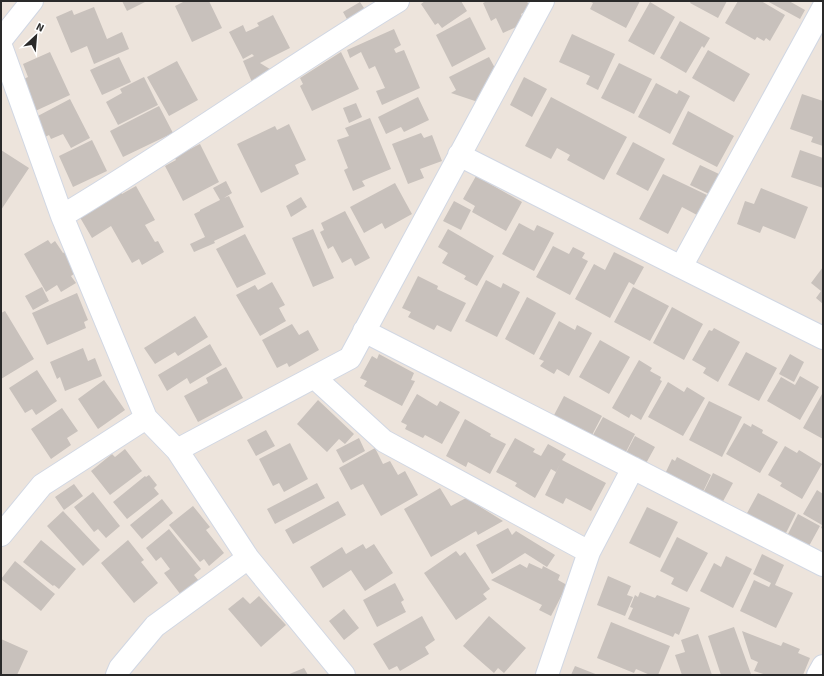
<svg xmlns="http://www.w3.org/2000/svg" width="824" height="676" font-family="'Source Sans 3',sans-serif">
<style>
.building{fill:#c8c1bc}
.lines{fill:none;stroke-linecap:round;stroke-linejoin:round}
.minor-casing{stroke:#d1d7e3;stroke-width:24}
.secondary-casing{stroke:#d1d7e3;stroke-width:24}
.minor{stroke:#fff;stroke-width:22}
.secondary{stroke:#fff;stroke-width:22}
</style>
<rect width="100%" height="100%" fill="#ede4dc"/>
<path class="building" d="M122 1H147L127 11Z
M185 1H209L222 28 192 42 175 6Z
M425 1H461L467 11 442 28 438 23 435 25 421 4Z
M487 1H527L530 9 521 14 525 23 503 33 496 18 491 21 483 3Z
M589 1H640L626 28 590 9 593 3Z
M691 1H727L718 18 690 3Z
M738 1H761L785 15 770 41 766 38 764 41 757 37 755 40 725 23Z
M767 1H789L805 10 800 19Z
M360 2 366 11 348 21 343 12Z
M650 2 675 17 654 55 628 41Z
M94 7 107 39 122 32 129 49 94 64 87 46 71 53 56 17 72 10 74 15Z
M273 15 290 48 260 63 273 71 252 82 243 61 254 56 252 54 243 59 229 32 243 25 246 32 259 26 257 23Z
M470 17 486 49 452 67 436 35Z
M680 21 710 38 704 48 702 46 686 73 660 58Z
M394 29 401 45 394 49 396 53 404 50 420 88 382 105 376 91 385 88 375 66 369 69 361 52 350 58 347 50Z
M572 34 615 54 598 90 586 84 590 76 559 62Z
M708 50 750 74 734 102 692 78Z
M50 52 70 95 31 113 17 82 28 77 23 64Z
M341 52 359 89 312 111 300 86 303 84 300 78Z
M119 57 131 82 102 95 90 70Z
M489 57 496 70 491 73 484 88 482 89 478 102 451 93 456 90 449 77Z
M177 61 198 100 169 116 147 77Z
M619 63 652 79 634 114 601 98Z
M144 77 158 105 118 125 106 102 122 93 120 89Z
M524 77 547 89 532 117 510 105Z
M656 83 677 94 679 90 690 96 670 134 638 117Z
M802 94 823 101V146L811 142 813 137 790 129Z
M418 97 429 120 404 132 401 127 386 134 378 117Z
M551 97 627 137 604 180 567 160 570 155 557 148 551 159 525 146Z
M70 99 90 138 71 148 63 134 51 139 49 135 43 138 34 118Z
M356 103 362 117 349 123 343 108Z
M159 106 173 133 123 157 110 131Z
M688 111 734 136 717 167 672 144Z
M370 118 391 169 362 181 365 186 353 191 344 170 348 168 337 140 349 136 345 128Z
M289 124 306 160 295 165 299 174 261 193 237 144 275 126 277 130Z
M421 133 424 138 432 135 442 161 420 169 424 178 408 184 392 144Z
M92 140 107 171 73 187 59 156Z
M633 142 665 159 648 191 616 174Z
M200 144 219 182 183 201 165 166 176 160 174 157Z
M1 150 29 168 1 210Z
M800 150 823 158V188L791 177Z
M700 165 719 174 709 194 690 185Z
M663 174 707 195 697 215 682 207 668 234 639 219Z
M476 176 522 202 506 231 472 212 475 206 463 199Z
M226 181 232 193 224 198 229 196 244 227 214 241 215 243 194 252 190 244 205 237 194 214 200 211V210L220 200 213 188Z
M395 183 412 214 385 229 382 223 364 233 350 207Z
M136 186 155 220 145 225 155 242 158 241 164 252 142 265 139 259 132 263 111 226 92 238 78 214 119 189 122 194Z
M761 188 808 207 795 239 763 226 760 233 737 224 745 201 754 204Z
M301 197 307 207 291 217 286 206Z
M454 201 471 210 461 230 443 221Z
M345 211 370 258 355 266 351 258 342 263 333 246 328 249 320 232 324 230 321 223Z
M519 223 534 231 537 225 554 233 534 271 502 254Z
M313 229 334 278 313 287 292 238Z
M448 229 494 256 477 286 464 279 466 276 442 263 448 253 438 247Z
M245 234 266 274 237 288 216 249Z
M48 240 51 244 55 241 63 253 65 252 77 272 71 276 76 283 61 292 57 285 46 292 24 254Z
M553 246 569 254 573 247 585 253 582 258 588 261 570 295 536 277Z
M614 252 644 267 634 285 629 282 610 318 575 299 594 264 605 270Z
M823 267V304L816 298 821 291 811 283Z
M418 276 438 286 437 289 466 303 451 332 437 325 434 330 408 317 411 312 402 308Z
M486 280 501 288 503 283 520 292 497 337 465 321Z
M272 282 285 305 279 308 286 321 260 336 236 295 255 285 258 290Z
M42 287 49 301 33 310 25 296Z
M633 287 669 306 650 341 614 322Z
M77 293 88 320 84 322 86 328 47 345 32 313Z
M527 297 556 313 534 355 505 339Z
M672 307 703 324 684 360 653 343Z
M5 311 34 359 1 379V313Z
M195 316 208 337 178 356 175 352 155 364 144 348Z
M559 321 575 330 577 325 592 333 569 376 557 369 554 374 540 366 544 361 539 359Z
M292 324 299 335 308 330 319 350 289 367 287 363 277 368 262 340Z
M714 328 740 342 718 382 703 373 706 368 692 360 709 330 712 331Z
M600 340 630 357 609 394 579 377Z
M210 344 222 365 190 384 187 378 167 391 158 375Z
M83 348 88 361 95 358 102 376 65 391 60 377 57 379 50 362Z
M746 352 777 368 759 401 728 385Z
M379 354 414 373 411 380 415 381 402 406 364 386 367 381 360 378 372 356 377 359Z
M790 354 804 362 794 382 779 374Z
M639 360 652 368 650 371 661 377 660 380 662 381 641 420 631 414 629 418 612 408Z
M226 367 243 398 198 422 184 396 208 383 206 378Z
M37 370 57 401 36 415 32 409 25 413 9 388Z
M800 376 819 387 800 420 767 401 781 377 795 385Z
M104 380 125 410 98 429 78 399Z
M668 382 684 392 687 387 705 398 683 436 648 417Z
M417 394 437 406 440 401 460 412 442 444 425 435 423 438 405 429 407 425 401 422Z
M822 394H823V439L803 428Z
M564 396 602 416 591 437 553 417Z
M318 400 354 434 345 444 339 439 327 452 297 424Z
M709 401 742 417 722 457 689 440Z
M62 408 78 431 67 438 71 445 51 459 31 429Z
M603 417 635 434 626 452 593 435Z
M465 419 491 434 490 436 506 444 490 474 468 462 466 467 446 456Z
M744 423 751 427 752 424 763 430 762 433 778 442 760 473 726 454Z
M266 430 275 446 256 456 247 440Z
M635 436 655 447 644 467 624 457Z
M359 438 365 451 343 463 336 450Z
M515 438 535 449 533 452 541 456 548 444 566 454 562 460 606 483 591 511 566 498 563 504 545 495 560 464 556 472 551 469 535 498 515 486 517 483 496 472Z
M290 443 308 479 284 492 279 483 273 486 259 459Z
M785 446 797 453 799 450 822 464 802 499 780 486 782 483 768 475Z
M375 448 383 464 390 461 398 475 405 471 418 495 381 516 363 484 351 490 339 468Z
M125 449 142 471 110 495 91 471 112 454 115 457Z
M677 457 711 475 701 496 664 476 672 459 675 461Z
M713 473 733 483 721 505 702 495Z
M149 475 157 485 154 488 159 494 127 519 113 502 145 476 146 477Z
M317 483 325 498 275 524 267 509Z
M74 484 83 496 64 510 55 497Z
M440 488 451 506 466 498 503 521 478 535 476 531 431 557 404 509Z
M817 490 823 494V529L821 528 822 525 803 514Z
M93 492 120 526 106 538 98 529 94 532 74 507Z
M758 493 796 513 785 535 746 515Z
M162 499 173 513 142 539 130 525Z
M338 501 346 515 293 544 285 530Z
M193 506 210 527 206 530 224 553 209 566 204 559 200 562 169 525Z
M647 507 678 522 660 558 629 543Z
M63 511 100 550 83 566 47 526Z
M798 514 820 526 809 546 788 534Z
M508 528 512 535 516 531 555 555 547 567 525 553 492 574 476 545Z
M169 529 201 569 194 575 199 581 181 595 164 573 170 569 161 557 156 561 146 548Z
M677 537 708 553 687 592 671 584 674 578 660 571Z
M41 540 76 569 59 589 54 585 53 586 23 562Z
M128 540 144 560 141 562 158 583 134 603 101 563Z
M363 544 366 549 374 544 393 573 365 591 351 570 323 588 310 567 342 547 346 554Z
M456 551 460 556 465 552 490 589 483 594 487 599 456 620 424 573Z
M762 554 784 565 775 585 793 593 776 628 740 611 754 580 769 587 771 583 753 574Z
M726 556 752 569 733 608 700 591 714 563 721 567Z
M15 561 55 594 41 611 1 579Z
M529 563 542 569 543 566 560 575 558 580 567 585 551 616 539 610 542 605 491 580 520 564 527 568Z
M608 576 631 586 627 595 633 597 625 616 597 605Z
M395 583 404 600 401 602 406 612 377 627 363 600Z
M640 592 655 598 657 595 690 608 679 635 675 633 673 637 628 619 633 608 630 607 635 595 638 597Z
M259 596 286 625 261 647 228 609 243 597 250 604Z
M344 609 359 628 344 640 329 621Z
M422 616 435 640 425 647 429 654 400 671 397 666 389 670 373 644Z
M489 616 526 648 504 673 498 668 494 673 463 646Z
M611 622 670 646 658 675H650L636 669 634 673 597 658Z
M734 627 751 674 747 675H721L708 636Z
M742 631 781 646 783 642 800 649 798 653 810 658 803 675H766L754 671 758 662 751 659Z
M698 634 712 675H682L675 655 685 652 681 640Z
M1 639 28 651 17 675H1Z
M575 666 598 675H571Z
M304 668 308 675H287Z"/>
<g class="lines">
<defs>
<path id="minor" d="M823 8 681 267 823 338
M1 46 62 216 146 418 177 450 248 558 344 675
M459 155 681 267
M62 216C176 148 284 70 398 1
M364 331 823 565
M315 378 384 441 589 552
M177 450 350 358 543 1
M1 535 42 485 146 418
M117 675 120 668 155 626 248 558
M547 675 589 552 633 468
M818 675 823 666"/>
<path id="secondary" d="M1 40 32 1"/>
</defs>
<use href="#minor" class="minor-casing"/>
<use href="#secondary" class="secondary-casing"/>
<use href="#minor" class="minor"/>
<use href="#secondary" class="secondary"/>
</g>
<rect width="824" height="676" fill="none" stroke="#2a2a2a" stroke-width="4"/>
<g transform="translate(36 36) rotate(26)" stroke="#ffffff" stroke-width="3" paint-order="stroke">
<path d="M0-3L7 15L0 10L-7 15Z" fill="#2a2a2a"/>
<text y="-6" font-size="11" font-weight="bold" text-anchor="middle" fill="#2a2a2a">N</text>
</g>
</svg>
